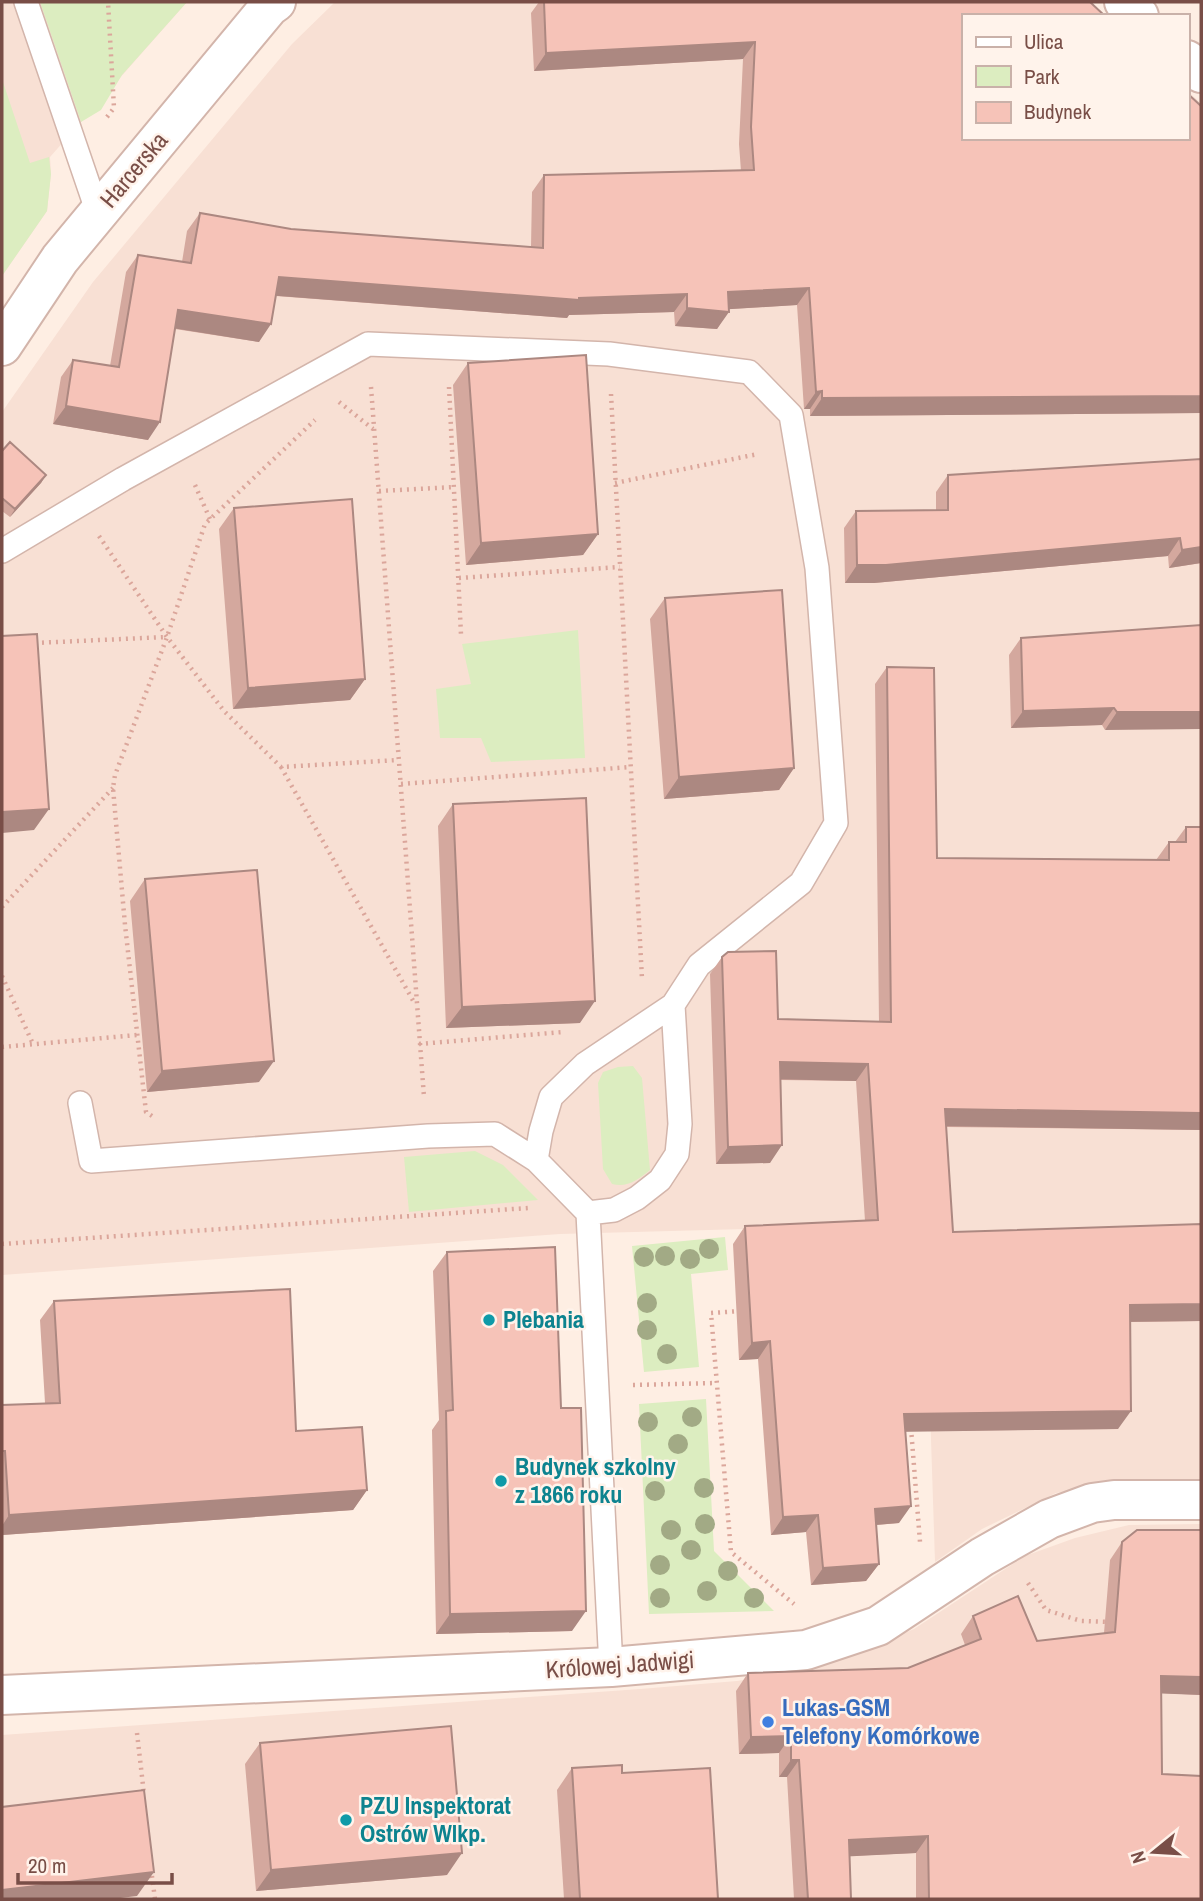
<svg xmlns="http://www.w3.org/2000/svg" width="1203" height="1901" font-family="'Archivo Narrow',sans-serif">
<style>
.residential{fill:#f8e0d4}
.green{fill:#dcedc0}
.lines{fill:none;stroke-linecap:round;stroke-linejoin:round}
.service-casing{stroke:#d3b5ab;stroke-width:26}
.minor-casing{stroke:#d3b5ab;stroke-width:42}
.path{stroke:#dba69b;stroke-width:4.5;stroke-dasharray:2 5;stroke-linecap:butt}
.service{stroke:#fff;stroke-width:23}
.minor{stroke:#fff;stroke-width:38}
.tree{fill:#a2aa85}
.wall{fill:#d4a89e}
.shaded-wall{fill:#ac8881}
.building{fill:#f6c3b8;stroke:#ac8881;stroke-width:2}
.culture-dot{fill:#0f9aa8;stroke:#fff3eb;stroke-width:2.5}
.shop-dot{fill:#3f7fe0;stroke:#fff3eb;stroke-width:2.5}
.labels{text-anchor:middle;stroke-width:5;stroke-linejoin:round;paint-order:stroke}
.street-label{font-size:24px;fill:#794e47;stroke:#fff3eb}
.culture-label{font-size:24px;font-weight:bold;fill:#0d838f;stroke:#fff3eb;text-anchor:start}
.shop-label{font-size:24px;font-weight:bold;fill:#366cbe;stroke:#fff3eb;text-anchor:start}
</style>
<rect width="100%" height="100%" fill="#feeee3"/>
<path class="residential" d="M2 2H187L50 157 51 174 47 211 2 276Z
M335 2H1083L963 16V138H1187V91L1201 103V1480L1104 1484 1056 1493 982 1529 935 1562 924 1224 560 1234 2 1275V412L93 282 292 44Z
M1201 1524V1899H2V1735L640 1689 737 1681 809 1669 847 1657 914 1629 1025 1556 1075 1538 1129 1525Z"/>
<path class="green" d="M40 2H187L122 75 101 110 81 122Z
M2 79 30 163 49 157 51 174 47 211 2 276Z
M578 630 585 758 491 762 481 738H440L436 689 471 684 462 644Z
M633 1066 642 1078 650 1170C638 1180 627 1188 612 1184L603 1169 598 1083 603 1072 618 1067Z
M475 1151 503 1165 538 1200 409 1212 404 1157Z
M725 1237 728 1270 691 1274 699 1367 644 1372 632 1246Z
M706 1399 714 1551 774 1611 649 1614 639 1404Z"/>
<g class="lines">
<defs>
<path id="service" d="M26 2 98 213
M2 551 123 479 368 344 609 354 749 372 791 415 817 568 836 823 801 883 699 965 673 1005 680 1124 677 1154 660 1180 637 1198 614 1210 588 1213
M80 1103 91 1161 428 1136 495 1134 536 1160 588 1213 611 1667
M536 1160 541 1131 551 1097 585 1064 673 1005"/>
<path id="minor" d="M1124 2 1139 16
M1187 60 1201 73
M2 346 60 259 269 7 276 2
M2 1695 611 1667 806 1650 878 1626 982 1557 1049 1519 1092 1503 1114 1500H1201"/>
</defs>
<use href="#service" class="service-casing"/>
<use href="#minor" class="minor-casing"/>
<path class="path" d="M107 117 114 108 108 2
M371 387 424 1097
M449 387 461 635
M611 394 642 979
M339 402 373 429
M615 483 758 454
M195 485 210 519
M379 491 454 487
M99 536 167 637 224 711 281 767 398 760
M459 578 620 567
M35 643 166 637
M281 767 415 1004
M401 784 631 767
M2 907 113 788
M2 976 33 1044
M419 1044 563 1032
M2 1047 137 1035
M152 1116 146 1112 125 925 113 788 115 775 167 637 205 524 315 420
M2 1244 528 1208
M741 1311 711 1313 731 1552 794 1604
M633 1385 716 1383
M911 1428 920 1542
M1028 1583 1046 1610 1081 1621 1109 1622
M137 1733 144 1794
M151 1869 155 1899"/>
<use href="#service" class="service"/>
<use href="#minor" class="minor"/>
</g>
<g class="tree">
<circle cx="709" cy="1249" r="10"/>
<circle cx="665" cy="1256" r="10"/>
<circle cx="644" cy="1257" r="10"/>
<circle cx="690" cy="1259" r="10"/>
<circle cx="647" cy="1303" r="10"/>
<circle cx="647" cy="1330" r="10"/>
<circle cx="667" cy="1354" r="10"/>
<circle cx="692" cy="1417" r="10"/>
<circle cx="648" cy="1422" r="10"/>
<circle cx="678" cy="1444" r="10"/>
<circle cx="704" cy="1488" r="10"/>
<circle cx="655" cy="1491" r="10"/>
<circle cx="705" cy="1524" r="10"/>
<circle cx="671" cy="1530" r="10"/>
<circle cx="691" cy="1550" r="10"/>
<circle cx="660" cy="1565" r="10"/>
<circle cx="728" cy="1571" r="10"/>
<circle cx="707" cy="1591" r="10"/>
<circle cx="660" cy="1598" r="10"/>
<circle cx="754" cy="1598" r="10"/>
</g>
<path class="wall" d="M539 2H1090L1201 106V413L810 416V409H804L797 305 729 309 717 329 675 326 674 312 569 315 567 318 276 296 259 342 175 329 148 440 53 424 61 377 73 360 110 366 126 272 138 255 182 262 187 231 200 213 291 229 531 247 532 192 544 175 741 171 739 144 743 59 534 71 531 13Z
M468 363 598 534 583 555 466 565 453 385Z
M2 451 46 475 41 483 10 517 2 511Z
M1201 459V563L1169 568 1168 556 874 583H845L844 528 856 511 936 510V492L948 475Z
M234 508 365 679 350 700 233 709 219 529Z
M665 598 794 768 779 790 664 799 650 619Z
M1201 625 1105 730 1102 725 1011 728 1009 655 1021 638Z
M887 667 937 858 1156 860 1169 842H1175L1186 827H1201V1130L946 1127 953 1232 1201 1224V1321L1130 1322 1118 1429 906 1431 899 1523 876 1525 879 1564 866 1581 811 1585 806 1532 771 1535 758 1359 739 1360 733 1244 745 1226 865 1221 856 1081 780 1080 770 1163 716 1164 710 974 722 957 778 1019 879 1022 875 684Z
M453 804 580 1023 446 1028 438 826Z
M145 879 259 1082 147 1092 130 901Z
M447 1252 561 1408 572 1631 436 1634 432 1430 439 1420 433 1271Z
M54 1301 296 1431 367 1490 353 1510 2 1535V1405L45 1403 40 1320Z
M1201 1530V1695L1162 1693V1774L1201 1899H916V1853L849 1856 851 1899H794L787 1777H779V1753L739 1754 736 1691 748 1673 908 1668 965 1645 961 1634 973 1616 1037 1641 1104 1633 1110 1560 1122 1542Z
M260 1743 447 1875 256 1891 245 1764Z
M572 1768 622 1773 718 1899H564L557 1790Z"/>
<path class="shaded-wall" d="M755 42 743 59 534 71 546 53Z
M279 277 579 298 687 294 674 312 569 315 567 318 266 295Z
M809 288 797 305 716 310 728 292Z
M687 308 729 312 717 329 675 326Z
M178 310 271 324 259 342 166 327Z
M822 391 810 409H804L816 392Z
M1201 396V413L810 416 822 398Z
M66 406 160 422 148 440 53 424Z
M46 475 41 483 10 517 15 509Z
M598 534 583 555 466 565 481 543Z
M1180 538 1168 556 874 583H845L857 565Z
M1201 547V563L1169 568 1182 550Z
M365 679 350 700 233 709 248 688Z
M1114 708 1102 725 1011 728 1023 711Z
M1117 712H1201V729L1105 730Z
M794 768 779 790 664 799 679 777Z
M49 809 34 830 2 833V812Z
M595 1001 580 1023 446 1028 462 1007Z
M274 1061 259 1082 147 1092 162 1071Z
M780 1062 868 1064 856 1081 767 1079Z
M945 1109 1201 1113V1130L933 1126Z
M782 1145 770 1163 716 1164 728 1147Z
M1201 1304V1321L1117 1322 1130 1305Z
M770 1341 758 1359 739 1360 752 1343Z
M1131 1411 1118 1429 892 1432 904 1414Z
M367 1490 353 1510 2 1535V1526L9 1515Z
M911 1506 899 1523 863 1526 875 1509Z
M818 1515 806 1532 771 1535 783 1517Z
M879 1564 866 1581 811 1585 823 1568Z
M586 1611 572 1631 436 1634 450 1614Z
M1161 1676 1201 1677V1695L1149 1693Z
M791 1736 779 1753 739 1754 751 1737Z
M791 1760H799L787 1777H779Z
M928 1836 916 1853 837 1857 849 1840Z
M462 1853 447 1875 256 1891 271 1870Z
M154 1872 137 1896 112 1899H2V1890Z"/>
<path class="building" d="M544 2H1090L1105 16H963V138H1187V93L1201 106V396L822 398V391L816 392 809 288 728 292 729 312 687 308V294L579 298V300L279 277 271 324 178 310 160 422 66 406 73 360 119 367 138 255 191 263 200 213 291 229 543 248 544 175 754 170 751 127 755 42 546 53Z
M586 355 598 534 481 543 468 363Z
M10 442 46 475 15 509 2 498V451Z
M1201 459V547L1182 550 1180 538 886 565H857L856 511 948 510V475Z
M352 499 365 679 248 688 234 508Z
M782 590 794 768 679 777 665 598Z
M1201 625V712H1117L1114 708 1023 711 1021 638Z
M37 634 49 809 2 812V636Z
M887 667 934 668 937 858 1169 860V842H1186V827H1201V1113L945 1109 953 1232 1201 1224V1304L1130 1305 1131 1411 904 1414 911 1506 875 1509 879 1564 823 1568 818 1515 783 1517 770 1341 752 1343 745 1226 878 1220 868 1064 780 1062 782 1145 728 1147 722 957 728 952 776 951 778 1019 891 1022Z
M586 798 595 1001 462 1007 453 804Z
M257 870 274 1061 162 1071 145 879Z
M555 1247 561 1408H581L586 1611 450 1614 446 1411 453 1410 447 1252Z
M290 1289 296 1431 362 1427 367 1490 9 1515 5 1451H2V1405L60 1403 54 1301Z
M1137 1530H1201V1677L1161 1676 1162 1774 1201 1776V1899H929L928 1836 849 1840 851 1899H808L799 1760H791V1736L751 1737 748 1673 908 1668 981 1639 973 1616 1018 1596 1037 1641 1115 1632 1122 1542Z
M451 1726 462 1853 271 1870 260 1743Z
M622 1765V1773L710 1768 718 1899H580L572 1768Z
M144 1790 154 1872 2 1890V1807Z"/>
<g class="culture-dot">
<circle cx="489" cy="1320" r="7"/>
<circle cx="501" cy="1481" r="7"/>
<circle cx="346" cy="1820" r="7"/>
</g>
<circle class="shop-dot" cx="768" cy="1722" r="7"/>
<g class="labels">
<g class="street-label">
<text transform="translate(134 170) rotate(-50)" y="8">Harcerska</text>
<text transform="translate(620 1665) rotate(-4)" y="8">Królowej Jadwigi</text>
</g>
<g class="culture-label">
<text x="503" y="1328">Plebania</text>
<text x="515" y="1475">Budynek szkolny<tspan x="515" dy="28">z 1866 roku</tspan></text>
<text x="360" y="1814">PZU Inspektorat<tspan x="360" dy="28">Ostrów Wlkp.</tspan></text>
</g>
<g class="shop-label">
<text x="782" y="1716">Lukas-GSM<tspan x="782" dy="28">Telefony Komórkowe</tspan></text>
</g>
</g>
<rect width="1203" height="1901" fill="none" stroke="#794e47" stroke-width="7"/>
<rect x="962" y="14" width="228" height="126" fill="#fff3eb" stroke="#c9b1a9" stroke-width="2"/>
<rect x="976" y="37" width="35" height="10" fill="#ffffff" stroke="#c9b1a9" stroke-width="2"/>
<text x="1024" y="49" font-size="21" fill="#794e47">Ulica</text>
<rect x="976" y="66" width="35" height="21" fill="#dcedc0" stroke="#c9b1a9" stroke-width="2"/>
<text x="1024" y="84" font-size="21" fill="#794e47">Park</text>
<rect x="976" y="102" width="35" height="21" fill="#f6c3b8" stroke="#c9b1a9" stroke-width="2"/>
<text x="1024" y="119" font-size="21" fill="#794e47">Budynek</text>
<g transform="translate(1154 1852) rotate(252)" stroke="#fff3eb" stroke-width="5" paint-order="stroke">
<path d="M0-5L12 26L0 18L-12 26Z" fill="#794e47"/>
<text y="-10" font-size="19" font-weight="bold" text-anchor="middle" fill="#794e47">N</text>
</g>
<path d="M18 1873v10h154v-10" fill="none" stroke="#794e47" stroke-width="3.5"/>
<text x="28" y="1873" font-size="21" fill="#794e47" stroke="#fff3eb" stroke-width="5" paint-order="stroke">20 m</text>
</svg>
